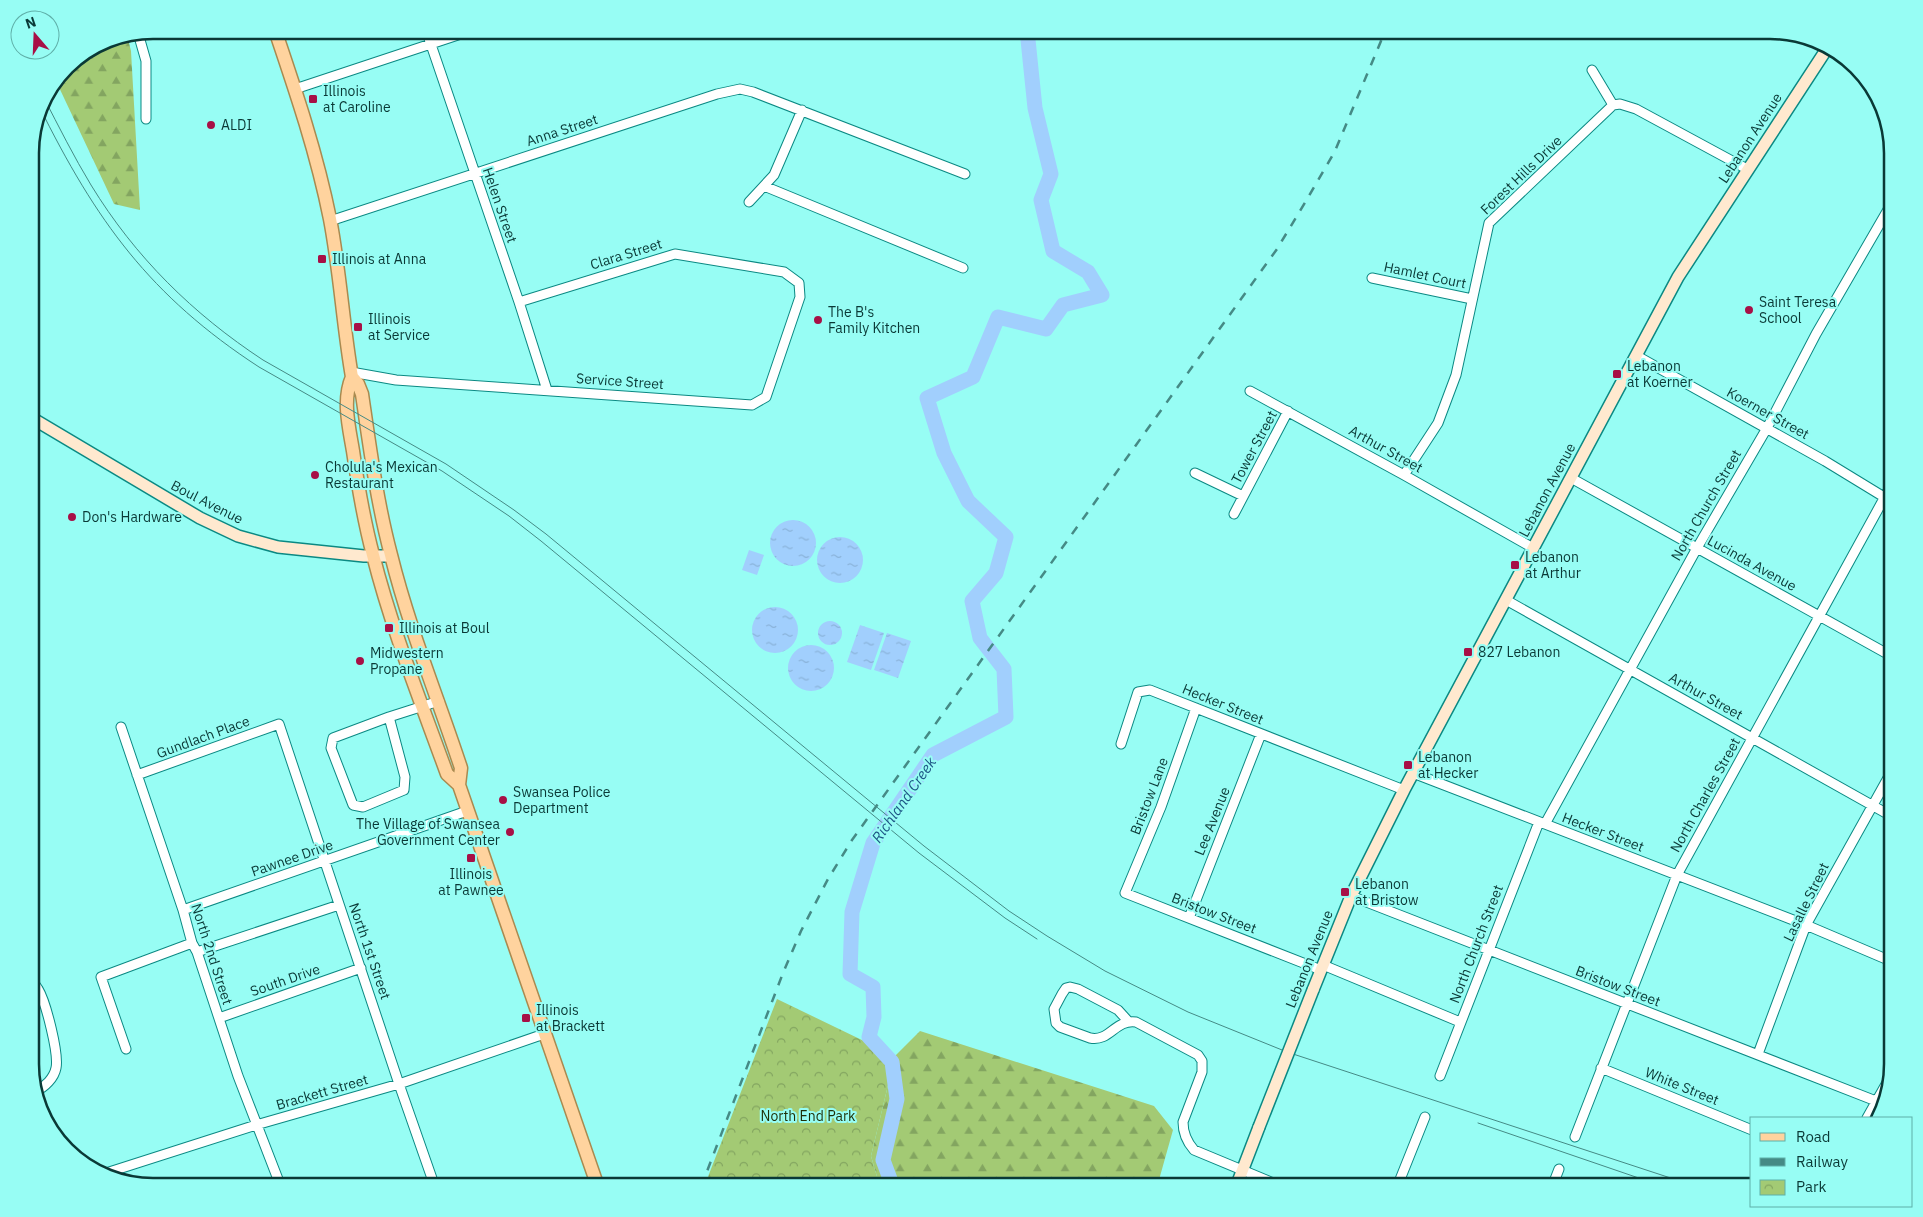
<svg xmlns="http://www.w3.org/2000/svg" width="1923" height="1217" font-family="'IBM Plex Sans',sans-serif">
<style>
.forest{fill:url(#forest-firs)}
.park{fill:url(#park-crowns)}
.water{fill:url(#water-ripples)}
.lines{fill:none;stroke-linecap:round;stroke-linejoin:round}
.river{stroke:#a1cffd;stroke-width:15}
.street-casing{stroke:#0b8983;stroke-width:11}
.secondary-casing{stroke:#0b8983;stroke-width:14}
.primary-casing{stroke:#a98a50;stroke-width:15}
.street{stroke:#fff;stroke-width:9}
.secondary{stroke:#ffe9cf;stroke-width:11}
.primary{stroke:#ffd39e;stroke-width:12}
.tram{stroke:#458a85;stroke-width:1}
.rail{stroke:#458a85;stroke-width:2.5;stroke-dasharray:9 9;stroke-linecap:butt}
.secondary-bridge-casing{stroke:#0b8983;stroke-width:14;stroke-linecap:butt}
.secondary-bridge{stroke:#ffe9cf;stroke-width:11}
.poi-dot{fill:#a71046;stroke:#97fdf4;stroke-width:2}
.labels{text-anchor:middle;stroke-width:4;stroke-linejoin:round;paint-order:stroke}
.poi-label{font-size:14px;fill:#0a3936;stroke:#97fdf4;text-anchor:start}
.street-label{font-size:14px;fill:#0a3936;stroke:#97fdf4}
.park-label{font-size:14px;fill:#1f2f06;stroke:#97fdf4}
.water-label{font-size:15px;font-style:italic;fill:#1d5585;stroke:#97fdf4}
.rim{fill:none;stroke:#0a3936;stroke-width:2.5}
</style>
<defs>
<pattern id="forest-firs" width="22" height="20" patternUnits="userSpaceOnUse" patternTransform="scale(1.25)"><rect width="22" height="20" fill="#a3ca74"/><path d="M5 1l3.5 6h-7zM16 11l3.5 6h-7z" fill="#83a560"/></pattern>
<pattern id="park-crowns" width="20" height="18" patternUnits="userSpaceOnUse" patternTransform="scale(1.25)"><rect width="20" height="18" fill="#a3ca74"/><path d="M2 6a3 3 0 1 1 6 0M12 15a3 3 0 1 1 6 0" fill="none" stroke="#83a560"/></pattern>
<pattern id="water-ripples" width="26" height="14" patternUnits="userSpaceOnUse" patternTransform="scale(1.25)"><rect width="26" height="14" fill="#a1cffd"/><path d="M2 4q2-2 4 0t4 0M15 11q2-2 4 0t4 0" fill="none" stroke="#89b2d9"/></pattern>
</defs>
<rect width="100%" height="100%" fill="#97fdf4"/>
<path class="forest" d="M127 35 131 51 140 210 114 204 56 81 66 66 106 39Z
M920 1031 1154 1106 1173 1130 1157 1187H880L871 1156 895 1056Z"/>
<path class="park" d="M777 999 895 1056 871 1156 880 1187H704Z"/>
<path class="water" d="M770 543a23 23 0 1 1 46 0a23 23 0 1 1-46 0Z
M817 560a23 23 0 1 1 46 0a23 23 0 1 1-46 0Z
M749 550 764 555 757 575 742 570Z
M752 630a23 23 0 1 1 46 0a23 23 0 1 1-46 0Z
M818 633a12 12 0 1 1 24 0a12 12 0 1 1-24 0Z
M860 625 884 633 871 670 847 662Z
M887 633 911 641 898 678 874 670Z
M788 668a23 23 0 1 1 46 0a23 23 0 1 1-46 0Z"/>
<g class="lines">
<path class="river" d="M893 1187 883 1160 897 1099 892 1062 869 1037 874 1017 873 987 850 974 852 912 873 843 933 755 1006 717 1004 669 980 638 972 601 996 573 1006 537 968 501 944 453 927 398 973 377 998 317 1046 329 1063 305 1102 295 1088 272 1053 251 1041 200 1051 174 1035 108 1027 30"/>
<defs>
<path id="street" d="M426 30 519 302 547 390
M138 33 146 61V119
M1592 70 1613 105
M295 89 473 30
M764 186 963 268
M749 202 774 175 802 110
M330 221 717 94 740 89 753 92 965 174
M1372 278 1472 299
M1637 356 1825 461 1884 497
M351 372 396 380 752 405 766 397 800 297 799 283 784 272 675 254 519 302
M1250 391 1404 475 1533 548
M1195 473 1243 496
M1404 475 1438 423 1456 375 1489 223 1613 105 1620 104 1636 109 1747 169
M1571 478 1893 657
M1234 514 1288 411
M1506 600 1893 817
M1196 708 1161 807 1125 893 1321 970
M389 717 405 777 404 790 363 807 353 805 331 748 333 738Z
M389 717 439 701
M121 727 183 910 192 943 197 952 238 1076 281 1187
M1121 744 1138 692 1150 690 1404 790
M1413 773 1806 925 1893 962
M137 775 279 724 399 1084 435 1187
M1545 824 1697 548 1767 428 1816 334 1893 201
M1351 896 1876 1101
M183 910 467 811
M1189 918 1261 734
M197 952 339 905
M1323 965 1460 1022
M30 980C33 983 36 985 38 989 46 1002 59 1054 56 1068 54 1078 45 1087 36 1091
M219 1018 361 968
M1128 1021 1118 1010 1078 989 1070 987 1066 988 1062 994 1054 1009 1056 1023 1060 1027 1090 1038C1110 1042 1115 1019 1136 1022L1198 1055 1202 1061V1072L1183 1122C1183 1133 1187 1142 1194 1150L1283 1187
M126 1049 101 977 192 943
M1758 1054 1806 925 1893 769
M1601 1068 1752 1130
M1440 1076 1539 822
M1867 1118 1889 1079
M1575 1137 1677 875 1893 482
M106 1173 256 1125 399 1084 544 1034
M575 1187 596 1180
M1397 1187 1425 1117
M1552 1187 1559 1169"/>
<path id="secondary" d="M30 417 200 518 238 536 278 547 364 556H391
M1313 990 1351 896 1404 790 1678 277 1828 47
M1236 1187 1259 1127"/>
<path id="primary" d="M275 30C296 92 317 154 330 219 340 271 343 325 352 377L358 384 362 394C370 449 377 502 391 555 409 628 438 698 461 768L459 785
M352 377C342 400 349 427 353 451 358 486 364 521 373 555 392 630 421 702 447 774L459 785 598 1187"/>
</defs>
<use href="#street" class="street-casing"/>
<use href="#secondary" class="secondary-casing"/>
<use href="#primary" class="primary-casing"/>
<use href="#street" class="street"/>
<use href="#secondary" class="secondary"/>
<use href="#primary" class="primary"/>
<path class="tram" d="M44 98C59 127 74 157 91 185 135 257 193 314 263 360L446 464 514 510 546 534 924 846 1009 911 1047 936 1105 971 1188 1012 1287 1052 1698 1187
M39 106C96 221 150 296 259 367L442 471 509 516 541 541 919 853 1005 918 1037 939
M1478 1123 1665 1187"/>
<path class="rail" d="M701 1187 783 973 801 931 828 879 852 840 1277 249 1306 201 1335 151 1381 41 1383 30"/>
<defs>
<path id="secondary-bridge" d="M1259 1127 1313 990"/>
</defs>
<use href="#secondary-bridge" class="secondary-bridge-casing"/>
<use href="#secondary-bridge" class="secondary-bridge"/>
</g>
<g class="poi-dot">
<rect x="308" y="94" width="10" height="10" rx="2.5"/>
<circle cx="211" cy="125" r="5"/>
<rect x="317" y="254" width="10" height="10" rx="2.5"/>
<circle cx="1749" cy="310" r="5"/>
<circle cx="818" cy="320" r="5"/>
<rect x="353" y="322" width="10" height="10" rx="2.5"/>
<rect x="1612" y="369" width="10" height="10" rx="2.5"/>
<circle cx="315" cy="475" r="5"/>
<circle cx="72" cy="517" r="5"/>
<rect x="1510" y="560" width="10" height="10" rx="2.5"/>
<rect x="384" y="623" width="10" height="10" rx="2.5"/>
<rect x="1463" y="647" width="10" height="10" rx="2.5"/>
<circle cx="360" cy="661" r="5"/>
<rect x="1403" y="760" width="10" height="10" rx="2.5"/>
<circle cx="503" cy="800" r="5"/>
<circle cx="510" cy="832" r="5"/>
<rect x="466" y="853" width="10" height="10" rx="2.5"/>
<rect x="1340" y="887" width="10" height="10" rx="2.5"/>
<rect x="521" y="1013" width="10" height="10" rx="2.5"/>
</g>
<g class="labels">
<g class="poi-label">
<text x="323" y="96">Illinois<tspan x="323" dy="16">at Caroline</tspan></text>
<text x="221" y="130">ALDI</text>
<text x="332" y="264">Illinois at Anna</text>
<text x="1759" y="307">Saint Teresa<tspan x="1759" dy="16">School</tspan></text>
<text x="828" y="317">The B's<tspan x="828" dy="16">Family Kitchen</tspan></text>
<text x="368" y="324">Illinois<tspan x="368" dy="16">at Service</tspan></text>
<text x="1627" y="371">Lebanon<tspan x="1627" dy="16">at Koerner</tspan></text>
<text x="325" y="472">Cholula's Mexican<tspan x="325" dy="16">Restaurant</tspan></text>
<text x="82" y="522">Don's Hardware</text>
<text x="1525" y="562">Lebanon<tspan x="1525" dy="16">at Arthur</tspan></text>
<text x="399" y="633">Illinois at Boul</text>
<text x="1478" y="657">827 Lebanon</text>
<text x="370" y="658">Midwestern<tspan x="370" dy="16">Propane</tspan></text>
<text x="1418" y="762">Lebanon<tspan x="1418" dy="16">at Hecker</tspan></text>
<text x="513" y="797">Swansea Police<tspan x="513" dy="16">Department</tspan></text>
<text x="500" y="829" text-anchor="end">The Village of Swansea<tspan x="500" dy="16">Government Center</tspan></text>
<text x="471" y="879" text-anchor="middle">Illinois<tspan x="471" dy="16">at Pawnee</tspan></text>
<text x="1355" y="889">Lebanon<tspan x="1355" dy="16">at Bristow</tspan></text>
<text x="536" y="1015">Illinois<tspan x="536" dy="16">at Brackett</tspan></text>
</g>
<g class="street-label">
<text transform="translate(562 130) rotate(-18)" y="5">Anna Street</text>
<text transform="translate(1750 138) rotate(-57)" y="5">Lebanon Avenue</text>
<text transform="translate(1521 175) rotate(-44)" y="5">Forest Hills Drive</text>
<text transform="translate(500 205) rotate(71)" y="5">Helen Street</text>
<text transform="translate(626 254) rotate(-17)" y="5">Clara Street</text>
<text transform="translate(1425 275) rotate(12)" y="5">Hamlet Court</text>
<text transform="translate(620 381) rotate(4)" y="5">Service Street</text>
<text transform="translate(1768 413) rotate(29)" y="5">Koerner Street</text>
<text transform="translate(1254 447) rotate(-62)" y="5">Tower Street</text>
<text transform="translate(1386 449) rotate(29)" y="5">Arthur Street</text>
<text transform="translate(1547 490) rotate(-62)" y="5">Lebanon Avenue</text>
<text transform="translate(207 502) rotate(27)" y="5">Boul Avenue</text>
<text transform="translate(1706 505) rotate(-60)" y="5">North Church Street</text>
<text transform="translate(1752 563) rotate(29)" y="5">Lucinda Avenue</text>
<text transform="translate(1706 696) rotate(29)" y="5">Arthur Street</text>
<text transform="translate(1223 704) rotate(22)" y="5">Hecker Street</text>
<text transform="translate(203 737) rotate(-20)" y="5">Gundlach Place</text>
<text transform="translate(1705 795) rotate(-61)" y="5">North Charles Street</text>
<text transform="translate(1149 796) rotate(-69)" y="5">Bristow Lane</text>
<text transform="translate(1212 821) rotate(-68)" y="5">Lee Avenue</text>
<text transform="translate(1603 832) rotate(21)" y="5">Hecker Street</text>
<text transform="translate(292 858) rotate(-19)" y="5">Pawnee Drive</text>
<text transform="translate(1806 902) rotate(-64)" y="5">Lasalle Street</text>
<text transform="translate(1214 913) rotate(21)" y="5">Bristow Street</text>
<text transform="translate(1476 944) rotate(-69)" y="5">North Church Street</text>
<text transform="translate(370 951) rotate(71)" y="5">North 1st Street</text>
<text transform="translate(212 954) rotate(72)" y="5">North 2nd Street</text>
<text transform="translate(1309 959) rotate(-68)" y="5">Lebanon Avenue</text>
<text transform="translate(285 980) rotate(-19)" y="5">South Drive</text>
<text transform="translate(1618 986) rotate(21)" y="5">Bristow Street</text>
<text transform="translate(1682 1086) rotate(22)" y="5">White Street</text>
<text transform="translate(322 1092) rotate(-16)" y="5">Brackett Street</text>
</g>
<g class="park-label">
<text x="808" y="1121">North End Park</text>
</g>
<g class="water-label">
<text transform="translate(904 800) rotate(-55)" y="5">Richland Creek</text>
</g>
</g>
<path d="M0 0H1923V1217H0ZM153 39H1770A114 114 0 0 1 1884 153V1064A114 114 0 0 1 1770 1178H153A114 114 0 0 1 39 1064V153A114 114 0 0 1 153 39Z" fill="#97fdf4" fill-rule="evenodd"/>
<path class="rim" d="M153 39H1770A114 114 0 0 1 1884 153V1064A114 114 0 0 1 1770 1178H153A114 114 0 0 1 39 1064V153A114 114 0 0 1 153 39Z"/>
<rect x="1750" y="1117" width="162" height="90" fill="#97fdf4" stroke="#5fafa8"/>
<rect x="1760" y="1133" width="25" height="8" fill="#ffd39e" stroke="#5fafa8"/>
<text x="1796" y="1142" font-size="15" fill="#0a3936">Road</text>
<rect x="1760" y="1158" width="25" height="8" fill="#458a85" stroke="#5fafa8"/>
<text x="1796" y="1167" font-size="15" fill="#0a3936">Railway</text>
<rect x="1760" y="1180" width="25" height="15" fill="url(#park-crowns)" stroke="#5fafa8"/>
<text x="1796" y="1192" font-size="15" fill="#0a3936">Park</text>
<g transform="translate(35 35) rotate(341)"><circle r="24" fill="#97fdf4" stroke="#5fafa8"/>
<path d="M0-4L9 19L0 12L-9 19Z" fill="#a71046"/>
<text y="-8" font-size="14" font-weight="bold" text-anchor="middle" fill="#0a3936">N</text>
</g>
</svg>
